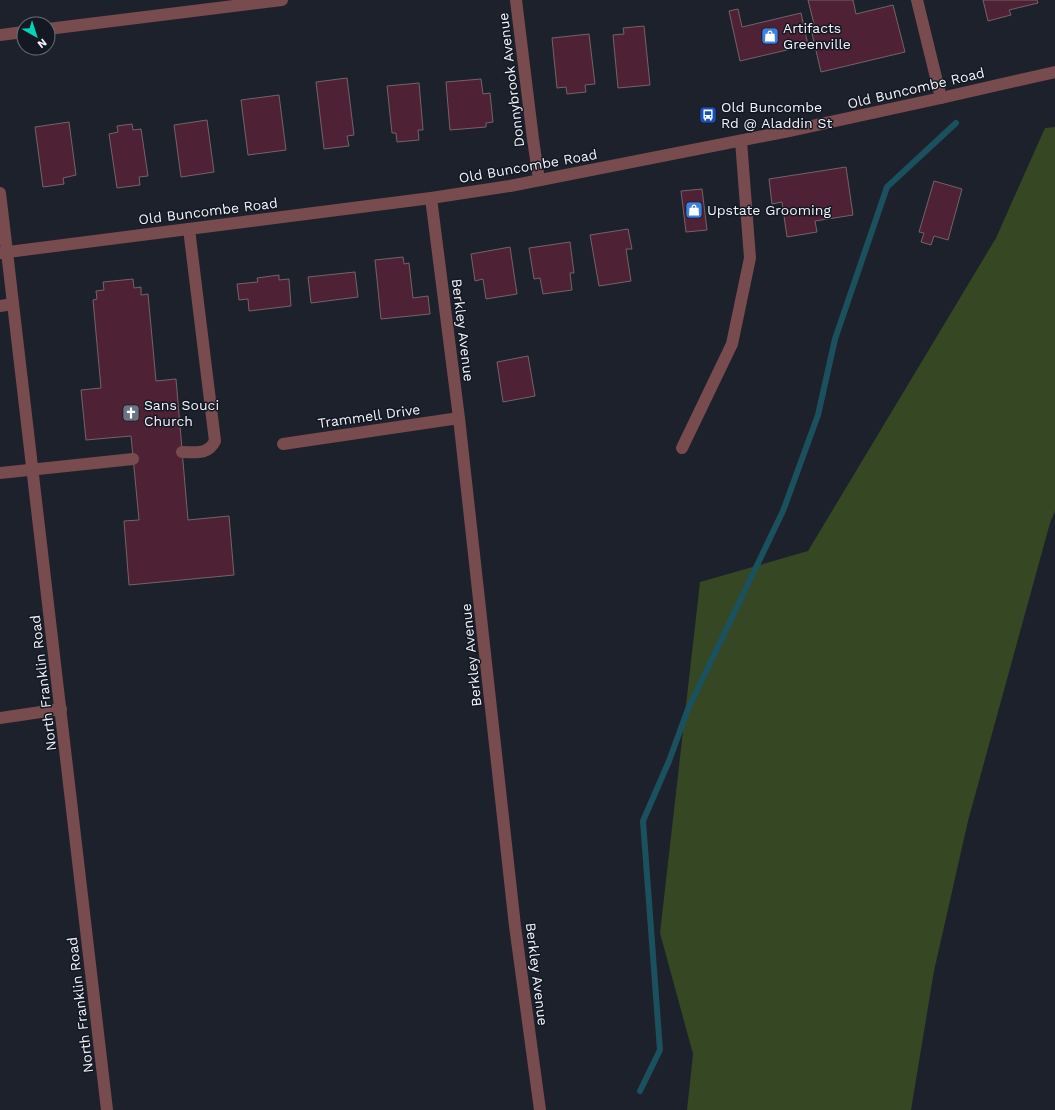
<svg xmlns="http://www.w3.org/2000/svg" width="1055" height="1110" font-family="'Work Sans',sans-serif">
<style>
.green{fill:#354723}
.lines{fill:none;stroke-linecap:round;stroke-linejoin:round}
.stream{stroke:#1b515e;stroke-width:6}
.building{fill:#4f2135;stroke:#736369}
.service{stroke:#784b4f;stroke-width:12}
.minor{stroke:#784b4f;stroke-width:12}
.tertiary{stroke:#784b4f;stroke-width:12}
.labels{text-anchor:middle;stroke-width:3;stroke-linejoin:round;paint-order:stroke}
.poi-label{font-size:14px;fill:#f1f4fc;stroke:#141822;text-anchor:start}
.street-label{font-size:14px;fill:#f1f4fc;stroke:#141822}
</style>
<rect width="100%" height="100%" fill="#1d212c"/>
<path class="green" d="M1055 127V511L1050 523 968 821 934 971 911 1110H687L693 1054 660 933 700 582 808 551 996 238 1045 128Z"/>
<g class="lines">
<path class="stream" d="M640 1091 660 1050 643 821 669 761 688 709 783 511 818 415 835 339 887 187 956 123"/>
</g>
<path class="building" d="M808 0H853L856 14 893 5 905 52 821 72 810 25 814 24Z
M983 0H1037L1038 3 1009 10 1011 15 988 21Z
M738 9 742 27 801 13 808 45 740 61 729 11Z
M644 26 650 85 618 88 613 35 624 34 623 28Z
M589 34 595 84 585 85 586 92 567 94 566 87 557 88 552 38Z
M347 78 354 135 347 136 349 146 324 149 316 82Z
M481 79 483 94 490 93 493 122 486 123V127L450 130 446 82Z
M419 83 423 130H418L419 140 397 142 396 133H392L387 86Z
M279 95 286 150 248 155 241 100Z
M207 120 214 172 181 177 174 125Z
M69 122 76 175 63 178 64 184 43 187 35 127Z
M132 124 133 130 141 129 148 176 139 177 140 185 117 188 109 134 118 132 117 126Z
M846 167 853 215 815 221 817 232 787 237 782 202 772 204 769 179Z
M934 181 962 189 948 240 934 236 931 245 921 242 924 233 919 232Z
M702 189 707 230 686 232 681 191Z
M628 229 632 249H626L631 281 599 286 590 235Z
M570 242 574 273H570L572 290 543 294 540 278 534 279 529 248Z
M510 247 517 294 486 299 483 279 475 281 471 254Z
M403 257 404 264 409 263 413 298 428 296 430 314 381 319 375 260Z
M355 272 358 297 311 303 308 277Z
M279 275V280L289 279 291 306 249 311 248 299 239 300 237 284 258 282 257 278Z
M133 279 134 288 141 287V295L148 294 156 381 176 379 188 520 229 516 234 575 129 585 124 521 139 520 131 436 86 440 81 390 101 388 93 300 97 299 96 291 104 290 103 282Z
M528 356 535 396 503 402 497 362Z"/>
<g class="lines">
<path class="service" d="M0 306 13 304
M682 448 732 344 750 258 741 141
M182 452C196 452 208 455 215 441L189 229
M0 473 133 459"/>
<path class="minor" d="M516 0 533 139 539 180
M917 0 941 98
M48 29 282 0
M0 35 24 32
M0 193 7 252
M431 198 459 418 515 926 540 1110
M283 444 459 418
M0 718 61 709"/>
<path class="tertiary" d="M7 252 107 1110
M0 253 431 198 510 186 789 131 941 98 1055 72"/>
</g>
<defs>
<symbol id="shop-square" viewBox="-11 -11 22 22"><rect x="-9" y="-9" width="18" height="18" rx="4" fill="#3f7fe0" stroke="#141822"/><path d="M-5-2.5h2.3a2.7 3.5 0 0 1 5.4 0H5L5.5 6h-11ZM-1.5-2.5h3a1.5 2.3 0 0 0-3 0Z" fill="#fff"/></symbol>
<symbol id="bus-square" viewBox="-11 -11 22 22"><rect x="-9" y="-9" width="18" height="18" rx="4" fill="#1a4fb4" stroke="#141822"/><path d="M-5-6H5V4H4V6H2V4H-2V6H-4V4H-5ZM-3.5-4V0h7V-4ZM-3.5 1.2v1.5H-2V1.2ZM2 1.2v1.5H3.5V1.2Z" fill="#fff"/></symbol>
<symbol id="church-square" viewBox="-11 -11 22 22"><rect x="-9" y="-9" width="18" height="18" rx="4" fill="#6b7280" stroke="#141822"/><path d="M-1.2-6h2.4v3.5h3.3v2.4h-3.3V6h-2.4V-.1h-3.3v-2.4h3.3Z" fill="#fff"/></symbol>
</defs>
<g fill-rule="evenodd">
<use href="#shop-square" x="760" y="26" width="20" height="20"/>
<use href="#bus-square" x="698" y="105" width="20" height="20"/>
<use href="#shop-square" x="684" y="200" width="20" height="20"/>
<use href="#church-square" x="121" y="403" width="20" height="20"/>
</g>
<g class="labels">
<g class="poi-label">
<text x="783" y="33">Artifacts<tspan x="783" dy="16">Greenville</tspan></text>
<text x="721" y="112">Old Buncombe<tspan x="721" dy="16">Rd @ Aladdin St</tspan></text>
<text x="707" y="215">Upstate Grooming</text>
<text x="144" y="410">Sans Souci<tspan x="144" dy="16">Church</tspan></text>
</g>
<g class="street-label">
<text transform="translate(511 80) rotate(-97)" y="5">Donnybrook Avenue</text>
<text transform="translate(916 88) rotate(-13)" y="5">Old Buncombe Road</text>
<text transform="translate(528 166) rotate(-10)" y="5">Old Buncombe Road</text>
<text transform="translate(208 211) rotate(-7)" y="5">Old Buncombe Road</text>
<text transform="translate(463 330) rotate(83)" y="5">Berkley Avenue</text>
<text transform="translate(369 416) rotate(-8)" y="5">Trammell Drive</text>
<text transform="translate(471 655) rotate(-96)" y="5">Berkley Avenue</text>
<text transform="translate(43 683) rotate(-97)" y="5">North Franklin Road</text>
<text transform="translate(537 974) rotate(83)" y="5">Berkley Avenue</text>
<text transform="translate(80 1005) rotate(-97)" y="5">North Franklin Road</text>
</g>
</g>
<g transform="translate(36 36) rotate(141)"><circle r="19" fill="#141822" stroke="#6c7079"/>
<path d="M0-3L7 15L0 10L-7 15Z" fill="#03d5b6"/>
<text y="-6" font-size="11" font-weight="bold" text-anchor="middle" fill="#f1f4fc">N</text>
</g>
</svg>
